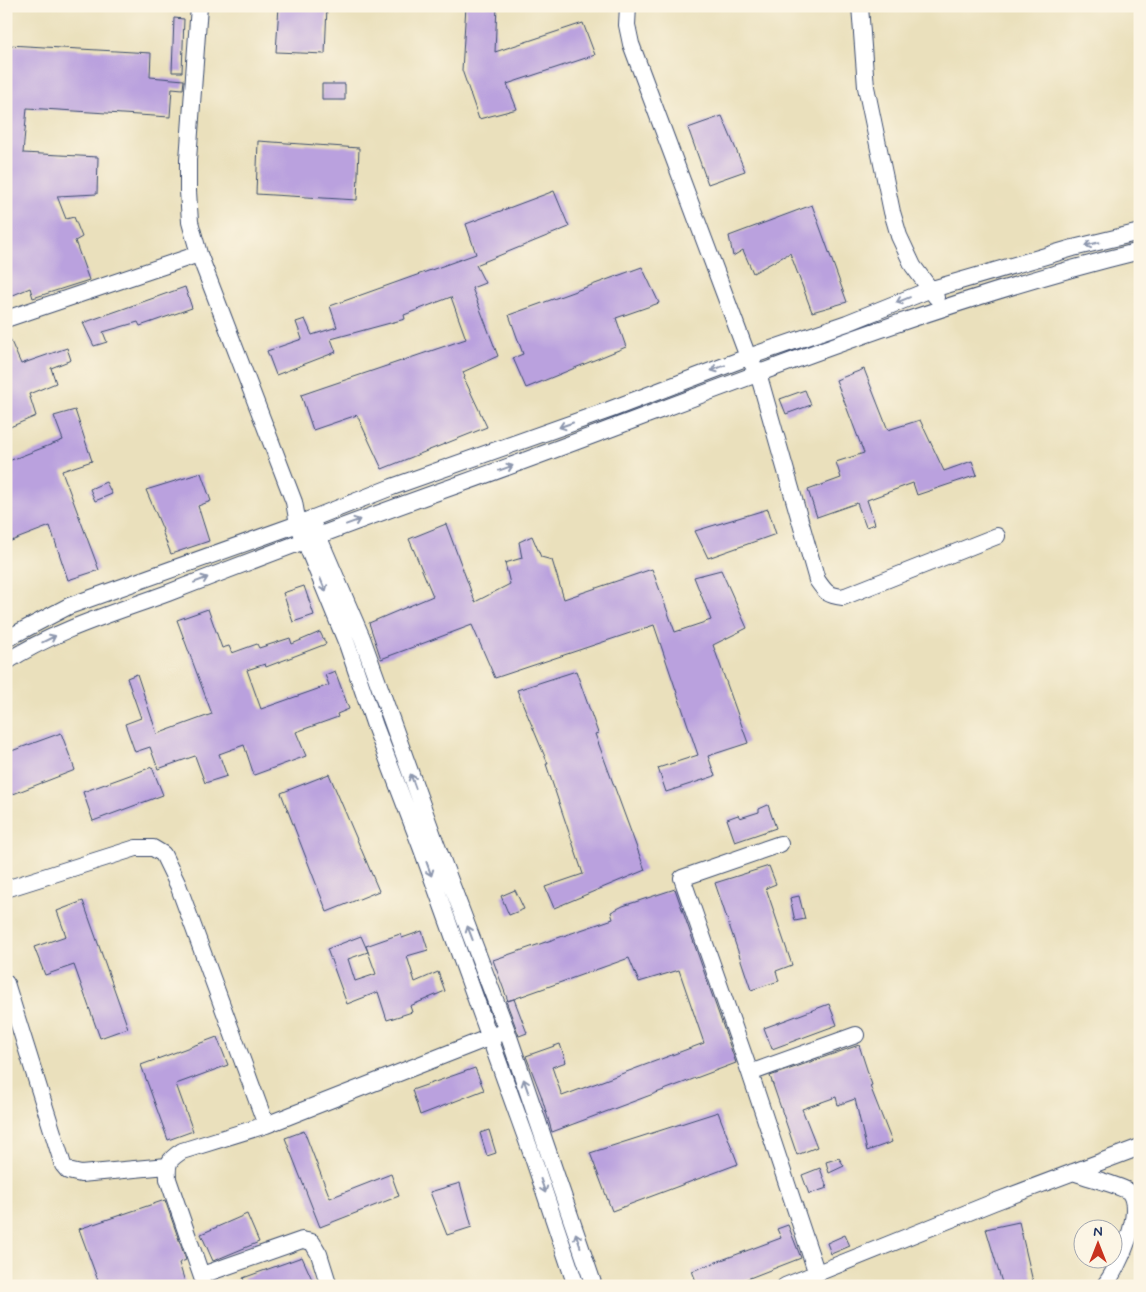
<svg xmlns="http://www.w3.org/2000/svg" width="1146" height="1292" font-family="Mynerve,sans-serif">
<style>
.building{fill:#baa1de}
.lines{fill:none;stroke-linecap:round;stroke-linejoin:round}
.minor-casing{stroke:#3a4a6c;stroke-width:18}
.minor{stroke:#fff;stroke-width:16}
.oneway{stroke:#8d97ae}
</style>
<rect width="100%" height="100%" fill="#fcf5e5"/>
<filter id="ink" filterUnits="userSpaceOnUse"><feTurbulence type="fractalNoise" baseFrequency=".02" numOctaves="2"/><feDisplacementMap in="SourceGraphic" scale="10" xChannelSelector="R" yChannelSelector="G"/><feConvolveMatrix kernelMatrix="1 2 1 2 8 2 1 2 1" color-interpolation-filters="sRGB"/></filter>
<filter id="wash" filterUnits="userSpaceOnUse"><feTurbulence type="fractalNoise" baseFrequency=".0096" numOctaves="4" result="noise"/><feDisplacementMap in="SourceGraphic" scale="20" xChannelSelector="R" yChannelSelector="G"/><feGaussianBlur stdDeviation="1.12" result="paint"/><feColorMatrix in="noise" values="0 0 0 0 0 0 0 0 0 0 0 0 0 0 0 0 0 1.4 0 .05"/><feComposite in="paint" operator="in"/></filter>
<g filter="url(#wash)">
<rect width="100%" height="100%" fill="#eae0bc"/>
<g id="blocks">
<path class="building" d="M279 6H327L325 54 276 52Z
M466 6H497L495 52 583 23 595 55 507 84 517 109 479 119 462 70Z
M174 18 184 19 182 72H172Z
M9 45 151 53 150 77 184 80 183 89 172 88 170 117 27 108 23 153 98 157 97 194 57 196 66 219 74 217 82 237 75 241 89 280 33 298 30 288 6 298V88L10 89Z
M322 84H345V100H322Z
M722 116 745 171 708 184 688 128Z
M258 141 359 148 357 200 256 194Z
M554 191 569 227 476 265 485 283 472 288 498 356 463 372 465 377 464 378 487 427 382 469 357 415 313 430 301 395 466 339 451 297 404 315 405 319 331 339 336 352 276 375 267 351 302 339 296 322 305 319 312 335 337 327 330 306 476 254 466 224Z
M812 205 847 302 812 312 790 253 753 273 743 250 733 256 729 236Z
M642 267 659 303 616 318 626 347 526 388 513 358 523 354 509 315Z
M185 287 192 308 140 326 138 322 103 332 107 342 94 346 83 323Z
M6 330 21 364 67 348 71 360 51 368 56 383 29 394 36 416 10 427 6 415Z
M864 369 888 430 920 420 944 471 972 461 977 475 917 495 913 483 867 500 875 524 866 527 857 503 817 517 808 490 841 478 836 462 864 453 836 380Z
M805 390 811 405 786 414 780 399Z
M75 410 92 461 62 471 99 570 68 580 50 526 6 543V462L63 440 54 416Z
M201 473 211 501 198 506 209 541 171 554 162 531 163 530 146 490Z
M106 482 112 494 95 501 90 489Z
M768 509 776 534 708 558 695 531Z
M446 524 475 602 510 584 505 563 522 558 519 542 532 536 541 557 552 560 564 599 652 569 675 632 711 620 694 577 721 570 747 628 713 645 748 743 708 756 715 776 666 792 658 768 698 755 654 625 495 678 472 625 381 659 369 623 433 596 409 539Z
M304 586 314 615 293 622 283 593Z
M208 609 222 648 229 646 232 653 257 644 259 648 290 638 292 644 320 632 326 644 266 667 265 664 247 670 261 709 329 685 325 675 335 671 349 709 337 714 338 717 296 732 306 756 254 775 244 745 219 754 227 776 205 783 195 756 158 769 150 747 135 752 125 724 141 718 127 678 137 674 157 734 212 714 177 620Z
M576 671 598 733 595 734 645 870 554 908 545 887 583 874 546 764H548L517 690Z
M61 733 75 770 8 796 6 790V753Z
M152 767 163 795 93 821 83 792Z
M329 774 379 891 327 912 281 793Z
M768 805 776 828 735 842 727 819 738 815 740 818 759 812V809Z
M769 866 776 884 766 888 792 965 776 971 779 981 751 990 715 883Z
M675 889 736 1063 552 1132 541 1095 526 1056 560 1044 566 1062 552 1067 562 1096 704 1043 679 970 639 982 629 958 508 1001 493 960 613 919 611 912 623 906Z
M515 890 524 909 509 915 501 896Z
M799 896 805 919 795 921 790 898Z
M83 901 128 1028 100 1038 74 965 45 975 34 947 66 936 57 911Z
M422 931 428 950 407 956 415 982 438 972 445 991 410 1006 412 1012 387 1020 378 992 347 1004 327 949 361 936 368 952 348 959 355 981 376 974 366 946 400 934 402 938Z
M514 999 527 1033 519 1036 506 1001Z
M829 1004 837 1025 772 1049 764 1028Z
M217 1037 228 1065 176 1084 193 1131 168 1140 141 1065Z
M859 1045 872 1085 870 1086 892 1142 867 1151 855 1099 838 1105 836 1097 802 1109 817 1147 797 1155 770 1076Z
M475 1068 484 1090 420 1115 412 1090Z
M718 1112 738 1164 612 1211 590 1153Z
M489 1130 496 1153 487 1156 480 1133Z
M304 1131 330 1198 391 1174 399 1196 320 1227 285 1138Z
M839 1158 844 1166 829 1173 826 1162Z
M820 1168 827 1188 809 1194 802 1175Z
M460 1183 472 1227 447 1235 430 1192Z
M165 1200 186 1260 179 1263 185 1282 173 1286H100L79 1229Z
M247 1214 259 1242 213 1261 201 1234Z
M1019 1222 1034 1286H1003L986 1229Z
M788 1225 801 1258 729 1286H698L692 1271 781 1238 777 1229Z
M845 1235 850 1246 831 1254 827 1243Z
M302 1257 315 1286H246L243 1278Z"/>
</g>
</g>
<g filter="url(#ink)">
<use href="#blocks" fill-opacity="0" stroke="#3a4a6c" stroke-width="1"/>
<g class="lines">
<defs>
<path id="minor" d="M199 6 188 160V191L190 222 199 254 294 502 298 524 347 644 375 726 421 847 531 1152 576 1286
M628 6 627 25 631 44 748 357 758 373 817 580C826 593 827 595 843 597L997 536
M860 6 866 87 892 212 899 236 913 266 936 297
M6 319 199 254
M313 524 362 638 435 841 507 1031 594 1286
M6 639 69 606 298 524 392 487 609 410 748 357 847 323 929 290 1073 248 1140 232
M6 662C55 630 114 613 168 593 266 555 364 518 463 483 688 403 908 308 1140 251
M780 844 682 878 750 1073 817 1274
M6 889 136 848H153L163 854 178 885 266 1125
M6 983 63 1165 68 1171 81 1174 167 1166
M750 1073 856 1035
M1073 1172C1089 1178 1113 1183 1128 1191 1146 1208 1119 1268 1104 1286
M202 1275 302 1240 312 1242 319 1254 329 1286
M205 1286 168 1179C167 1163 168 1160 182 1151L266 1125 498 1034
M785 1286 994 1202 1140 1147"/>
</defs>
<use href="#minor" class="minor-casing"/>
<use href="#minor" class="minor"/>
</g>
<defs><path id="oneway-shaft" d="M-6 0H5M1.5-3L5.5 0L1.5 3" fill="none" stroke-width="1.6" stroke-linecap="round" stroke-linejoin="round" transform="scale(1.25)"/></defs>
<g class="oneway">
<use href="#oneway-shaft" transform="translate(1092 244) rotate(167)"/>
<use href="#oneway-shaft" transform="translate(903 300) rotate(158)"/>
<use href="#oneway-shaft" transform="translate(718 368) rotate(159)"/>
<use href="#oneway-shaft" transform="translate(566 425) rotate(161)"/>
<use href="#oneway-shaft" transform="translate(506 468) rotate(-20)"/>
<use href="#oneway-shaft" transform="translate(353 522) rotate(-20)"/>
<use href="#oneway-shaft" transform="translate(201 580) rotate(-21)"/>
<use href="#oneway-shaft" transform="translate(323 585) rotate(68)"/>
<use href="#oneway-shaft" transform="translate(49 639) rotate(-26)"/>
<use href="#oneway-shaft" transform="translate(413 781) rotate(-110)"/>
<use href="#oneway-shaft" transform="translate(429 869) rotate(70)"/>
<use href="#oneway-shaft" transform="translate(470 933) rotate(-111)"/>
<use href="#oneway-shaft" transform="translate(526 1086) rotate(-109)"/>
<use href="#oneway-shaft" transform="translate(543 1186) rotate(71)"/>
<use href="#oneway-shaft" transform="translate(578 1240) rotate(-109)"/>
</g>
</g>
<rect width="1146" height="1292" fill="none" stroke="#fcf5e5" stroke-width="25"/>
<g transform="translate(1098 1244)"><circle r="24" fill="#fcf5e5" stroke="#a2a6af"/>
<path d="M0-4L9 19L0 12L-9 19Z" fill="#c8321e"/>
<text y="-8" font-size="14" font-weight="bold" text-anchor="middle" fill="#1b2f5e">N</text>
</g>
</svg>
